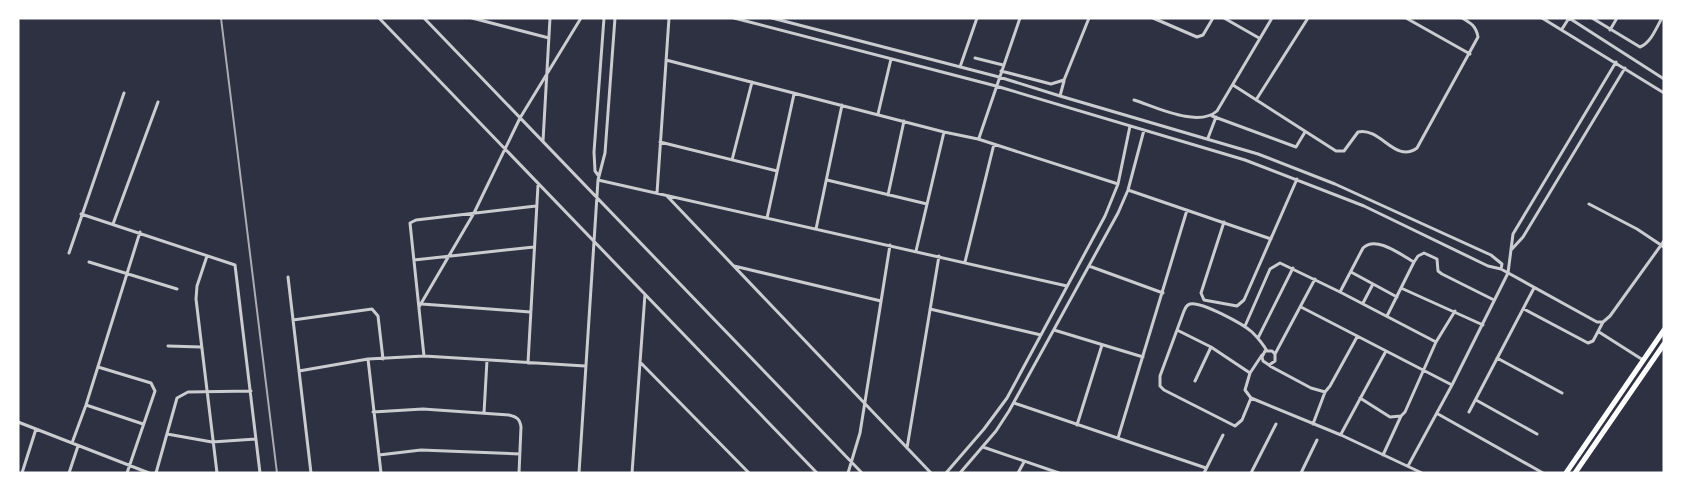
<svg xmlns="http://www.w3.org/2000/svg" width="1682" height="491" font-family="'Alegreya Sans',sans-serif">
<style>
.lines{fill:none;stroke-linecap:round;stroke-linejoin:round}
.minor{stroke:#caccd0;stroke-width:3}
.primary{stroke:#fff;stroke-width:5}
.rail{stroke:#abadb3;stroke-width:2}
</style>
<rect width="100%" height="100%" fill="#2d3142"/>
<g class="lines">
<path class="minor" d="M379 18 817 473
M424 18 862 473
M472 18 549 38
M734 18 996 86 1245 160 1364 206 1488 266 1501 269 1597 322H1603L1610 316 1664 241
M772 18 999 77 1060 96 1258 154 1335 184 1491 255 1502 264 1501 269
M1153 18 1197 37 1203 35 1213 18
M1224 18 1259 38
M1406 18 1470 54
M1542 18 1664 93
M1569 18 1664 79
M1592 18 1640 47C1651 43 1656 28 1662 18
M1562 29 1569 18
M1610 30 1617 18
M975 58 1003 65
M666 60 944 132 978 139 1118 184
M960 67 977 18
M1001 71 1051 84 1064 80 1089 18
M1233 85 1336 151H1344L1358 132C1381 127 1395 164 1417 148L1478 37C1476 26 1471 23 1462 18
M1060 96 1064 81
M1134 100C1156 107 1198 128 1217 111L1272 18
M1256 100 1308 18
M878 114 891 59
M1212 116 1296 147 1305 132
M979 138 1020 18
M1208 138 1216 117
M543 141 550 18
M660 142 777 171
M732 160 752 82
M598 175 595 171 594 152 604 18
M598 180 1067 286
M827 180 927 204
M1128 190 1271 239
M657 193 669 18
M888 195 904 121
M667 196 931 473
M1589 204 1637 229 1664 247
M81 214 235 265 260 473
M767 218 794 94
M1224 222 1201 293 1204 300 1237 306 1244 300 1297 179
M113 224 158 102
M816 229 842 105
M1512 249 1523 237 1625 68
M916 251 944 132
M69 253 124 93
M207 256 197 286 196 299 217 473
M414 260 534 247
M89 262 177 289
M965 262 994 144
M734 266 881 301
M1089 266 1163 293
M1351 272 1397 297
M288 277 311 473
M1401 288 1483 325
M1340 292 1363 248C1376 235 1401 255 1414 262
M1363 303 1373 284
M422 304 530 312
M419 307 474 213 520 118 581 18
M1301 307 1452 385
M930 309 1041 335
M1524 309 1588 343 1593 341 1603 322
M1387 316 1414 262 1418 256 1424 253 1437 259 1438 271 1442 274 1494 300
M293 320 372 309 378 316 383 359
M1245 326 1270 269 1280 263 1340 292 1436 342
M1054 330 1143 357
M1177 330 1211 347 1250 373
M1599 332 1643 360
M1258 338 1293 268
M168 346 201 347
M1275 354 1272 351H1265L1262 357 1263 361 1269 365 1275 361V354L1315 279
M1262 355 1250 373 1245 390 1251 398 1341 435 1422 473
M424 356 410 223 416 220 536 206
M1497 358 1562 393
M368 359 381 473
M640 362 749 473
M528 363 538 185
M1270 366 1311 388 1325 392 1330 386 1357 337
M98 367 151 383 155 391 127 473
M299 371 368 359 424 356 585 366
M1195 381 1211 347
M1251 398 1242 420 1235 426 1164 390 1160 386V376L1184 311C1186 307 1186 305 1190 304 1201 301 1243 324 1252 332 1258 338 1263 344 1267 351
M1360 398 1390 417 1401 416 1405 412 1436 342 1455 311
M1476 400 1537 434
M1014 403 1206 468
M86 405 143 424
M373 412 423 409 509 415C517 417 520 419 521 427L519 473
M1469 412 1534 288
M484 413 487 360
M1438 414 1543 473
M18 422 149 473
M1313 424 1325 392
M1077 425 1102 345
M167 434 212 442 256 439
M1341 434 1386 351
M1118 438 1187 210
M72 443 86 405 140 232
M983 447 1059 473
M907 448 939 256
M379 455 421 450 520 454
M1383 455 1401 416
M1408 466 1452 385 1508 273 1513 234 1616 62
M22 473 36 429
M69 473 78 446
M156 473 177 398 188 392 251 391
M579 473 598 180 605 153 615 18
M632 473 645 294
M848 473 860 433 890 245
M946 473 984 429 1007 398 1105 216 1118 184 1130 126
M960 473 996 431 1009 411 1118 213 1128 190 1144 130
M1018 473 1024 462
M1204 473 1223 435
M1251 473 1276 424
M1301 473 1317 440"/>
<path class="primary" d="M1566 473 1664 330
M1575 473 1664 344"/>
<path class="rail" d="M221 18 277 473"/>
</g>
<rect width="1682" height="491" fill="none" stroke="#ffffff" stroke-width="39"/>
</svg>
